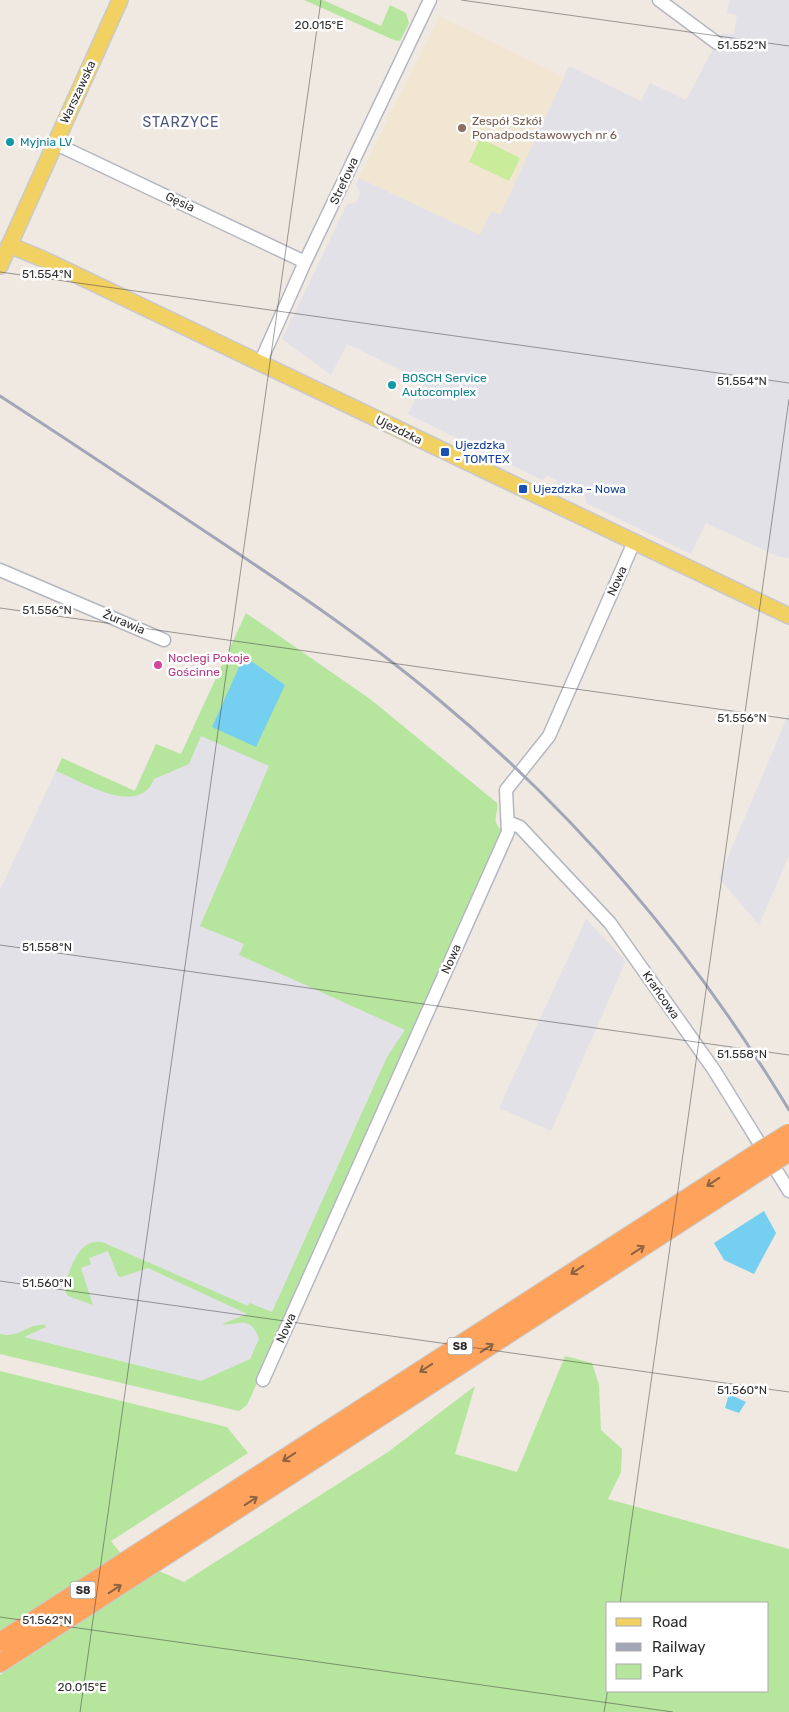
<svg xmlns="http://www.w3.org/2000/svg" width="789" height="1712" font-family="Rubik,sans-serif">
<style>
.industrial{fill:#e3e1e8}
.education{fill:#f0e6d1}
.green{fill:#b6e59e;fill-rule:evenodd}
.pitch{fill:#c9ec9a}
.water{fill:#75cff0}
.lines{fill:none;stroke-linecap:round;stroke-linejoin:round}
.minor-casing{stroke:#b4b7c1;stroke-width:15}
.major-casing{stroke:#c9c9c9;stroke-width:18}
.highway-casing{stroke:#c9c9c9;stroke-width:20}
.minor{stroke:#fff;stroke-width:12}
.major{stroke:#f2d163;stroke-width:15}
.highway{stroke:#ffa35c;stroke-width:18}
.rail{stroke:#a3a6b8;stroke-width:3}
.highway-bridge-casing{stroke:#c9c9c9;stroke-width:20;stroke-linecap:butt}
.highway-bridge{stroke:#ffa35c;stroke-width:18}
.oneway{stroke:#8c6343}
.ticks{fill:none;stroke:#2e2e2e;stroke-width:1;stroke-opacity:0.45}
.education-dot{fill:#8d6e63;stroke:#fff;stroke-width:2}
.culture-dot{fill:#0f9aa8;stroke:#fff;stroke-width:2}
.transit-dot{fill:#1a4fb4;stroke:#fff;stroke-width:2}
.hotel-dot{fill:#d1479c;stroke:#fff;stroke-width:2}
.labels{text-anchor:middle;stroke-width:5;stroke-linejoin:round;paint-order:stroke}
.shield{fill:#fff;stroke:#6d6d6d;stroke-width:1}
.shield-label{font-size:11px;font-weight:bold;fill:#2e2e2e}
.street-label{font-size:12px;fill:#2e2e2e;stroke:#fff}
.education-label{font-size:12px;fill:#785e54;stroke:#fff;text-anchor:start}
.culture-label{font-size:12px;fill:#0d838f;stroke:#fff;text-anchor:start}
.transit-label{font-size:12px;fill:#164399;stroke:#fff;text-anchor:start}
.hotel-label{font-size:12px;fill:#b23c85;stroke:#fff;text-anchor:start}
.neighbourhood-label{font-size:14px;letter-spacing:1px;fill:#4d5680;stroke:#fff}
.ticks-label{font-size:12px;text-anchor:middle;fill:#2e2e2e;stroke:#fff;stroke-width:5;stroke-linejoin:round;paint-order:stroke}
</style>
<rect width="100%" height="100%" fill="#efe9e1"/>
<path class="industrial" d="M729 0H789V558L777 556 706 523 691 554 586 503V497L576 492 572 496 558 486 556 480 548 476 542 480 408 414 424 381 347 344 331 375 282 339 347 204 356 203 360 193 356 184 359 178 480 234 491 211 500 214 569 66 641 101 650 83 686 100 721 34H734L737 15 727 13Z
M246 613 370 699 497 803 498 810 494 817 496 826 504 832 247 1405 239 1411 0 1354V890L62 758 134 791 156 744 181 754Z
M789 713V856L759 925 719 878Z
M586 919 626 961 551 1131 499 1108Z"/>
<path class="education" d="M439 16 564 77 500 215 491 211 480 235 359 178Z"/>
<path class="green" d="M304 0H323L381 26 390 5 406 13 409 23 400 41 394 40Z
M246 613 370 699 497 803C499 817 489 820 504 832L247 1405 239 1411 0 1354V1334C19 1339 28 1323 45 1325L46 1327 24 1337 201 1381 250 1359 259 1339C250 1313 237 1327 222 1324L247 1314 148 1268 121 1277 118 1276 108 1251 89 1258 91 1264 81 1268 93 1305 68 1296 63 1288C71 1270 77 1238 102 1242L248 1306 250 1303 272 1312 387 1057 405 1030 239 955 244 944 200 926 269 766 201 736 189 764 154 779C139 818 83 782 56 771L62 758 135 791 156 744 181 754Z
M565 1356 592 1363 599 1385 601 1430 622 1449 621 1472 608 1499 789 1549V1712H0V1675L159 1571 184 1582 388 1452 475 1386 455 1454 517 1472ZM608 1603H768V1691H608Z
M0 1371 227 1427 248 1453 111 1541 122 1555 0 1634Z"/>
<path class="pitch" d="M480 138 520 158 509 181 469 162Z"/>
<path class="water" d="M244 656 285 685 256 747 212 727Z
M764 1211 776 1233 754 1274 724 1260 714 1243Z
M729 1394 746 1402 739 1413 725 1408Z"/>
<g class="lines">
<defs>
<path id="minor" d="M659 0 717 43
M54 143 305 262
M260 363 305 262 430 0
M0 570 164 640
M508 822 520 827 610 923 714 1070 789 1191
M263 1380 508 832 506 790 549 736 634 542"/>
<path id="major" d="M9 245 43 259 789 616
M0 266 120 0"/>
<path id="highway" d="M0 1642 754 1155
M0 1663 763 1169"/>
</defs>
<use href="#minor" class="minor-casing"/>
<use href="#major" class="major-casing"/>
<use href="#highway" class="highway-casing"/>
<use href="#minor" class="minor"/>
<use href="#major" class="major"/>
<use href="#highway" class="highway"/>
<path class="rail" d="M0 396C71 442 141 489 212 536 287 586 362 636 432 694 574 811 694 952 789 1110"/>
<defs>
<path id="highway-bridge" d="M754 1155 789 1133
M763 1169 789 1152"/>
</defs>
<use href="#highway-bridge" class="highway-bridge-casing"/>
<use href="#highway-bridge" class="highway-bridge"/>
</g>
<defs><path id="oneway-shaft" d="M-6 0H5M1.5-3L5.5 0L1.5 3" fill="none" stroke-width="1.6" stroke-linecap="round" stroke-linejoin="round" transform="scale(1.25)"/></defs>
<g class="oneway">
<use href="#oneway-shaft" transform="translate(713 1182) rotate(147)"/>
<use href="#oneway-shaft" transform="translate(638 1250) rotate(-33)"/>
<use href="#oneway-shaft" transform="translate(577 1270) rotate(147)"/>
<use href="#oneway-shaft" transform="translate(487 1348) rotate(-33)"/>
<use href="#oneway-shaft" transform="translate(426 1368) rotate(147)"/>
<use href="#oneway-shaft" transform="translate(289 1457) rotate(147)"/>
<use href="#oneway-shaft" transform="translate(251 1501) rotate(-33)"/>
<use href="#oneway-shaft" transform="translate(115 1589) rotate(-33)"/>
</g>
<path class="ticks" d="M461 0 789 46M0 272 789 383M0 608 789 719M0 945 789 1055M0 1281 789 1392M620 1603 789 399M0 1617 673 1712M80 1712 321 0M604 1712 608 1688"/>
<circle class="education-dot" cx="462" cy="128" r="5"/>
<g class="culture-dot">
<circle cx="10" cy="142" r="5"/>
<circle cx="392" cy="385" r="5"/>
</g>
<g class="transit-dot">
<rect x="440" y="447" width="10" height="10" rx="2.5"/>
<rect x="518" y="484" width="10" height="10" rx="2.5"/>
</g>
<circle class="hotel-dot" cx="158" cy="665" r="5"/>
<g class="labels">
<g class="shield">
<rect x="447.5" y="1337.5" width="25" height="17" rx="4"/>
<rect x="70.5" y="1581.5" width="25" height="17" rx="4"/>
</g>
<g class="shield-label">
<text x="460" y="1350">S8</text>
<text x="83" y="1594">S8</text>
</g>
<g class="street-label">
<text transform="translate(78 92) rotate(-65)" y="4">Warszawska</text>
<text transform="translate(344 181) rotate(-65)" y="4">Strefowa</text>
<text transform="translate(180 202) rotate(25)" y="4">Gęsia</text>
<text transform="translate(399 430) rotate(26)" y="4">Ujezdzka</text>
<text transform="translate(617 581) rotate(-66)" y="4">Nowa</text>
<text transform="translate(124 622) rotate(23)" y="4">Żurawia</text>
<text transform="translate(451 959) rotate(-66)" y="4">Nowa</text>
<text transform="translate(661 995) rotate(55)" y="4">Krańcowa</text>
<text transform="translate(286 1328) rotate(-66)" y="4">Nowa</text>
</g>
<g class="education-label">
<text x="472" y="125">Zespół Szkół<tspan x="472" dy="14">Ponadpodstawowych nr 6</tspan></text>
</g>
<g class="culture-label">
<text x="20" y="146">Myjnia LV</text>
<text x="402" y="382">BOSCH Service<tspan x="402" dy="14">Autocomplex</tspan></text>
</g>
<g class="transit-label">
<text x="455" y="449">Ujezdzka<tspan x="455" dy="14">- TOMTEX</tspan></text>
<text x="533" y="493">Ujezdzka - Nowa</text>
</g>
<g class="hotel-label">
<text x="168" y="662">Noclegi Pokoje<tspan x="168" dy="14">Gościnne</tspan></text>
</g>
<g class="neighbourhood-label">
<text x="181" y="127">STARZYCE</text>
</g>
</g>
<g class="ticks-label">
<text x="319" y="29">20.015°E</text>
<text x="742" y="49">51.552°N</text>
<text x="47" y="278">51.554°N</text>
<text x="742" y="385">51.554°N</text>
<text x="47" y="614">51.556°N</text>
<text x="742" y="722">51.556°N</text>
<text x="47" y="951">51.558°N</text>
<text x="742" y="1058">51.558°N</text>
<text x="47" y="1287">51.560°N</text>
<text x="742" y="1394">51.560°N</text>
<text x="47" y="1624">51.562°N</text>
<text x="82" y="1691">20.015°E</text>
</g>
<rect x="606" y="1602" width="162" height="90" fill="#ffffff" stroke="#ababab"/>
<rect x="616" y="1618" width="25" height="8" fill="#f2d163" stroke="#ababab"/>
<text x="652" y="1627" font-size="15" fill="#2e2e2e">Road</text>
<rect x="616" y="1643" width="25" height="8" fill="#a3a6b8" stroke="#ababab"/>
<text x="652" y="1652" font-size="15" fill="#2e2e2e">Railway</text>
<rect x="616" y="1664" width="25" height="15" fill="#b6e59e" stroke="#ababab"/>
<text x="652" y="1677" font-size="15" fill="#2e2e2e">Park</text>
</svg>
